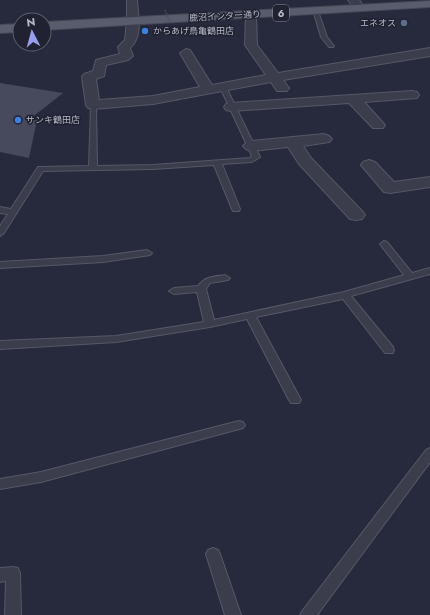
<svg xmlns="http://www.w3.org/2000/svg" width="430" height="615" font-family="Jost,'Noto Sans JP',sans-serif">
<style>
.building{fill:#47495d}
.lines{fill:none;stroke-linecap:round;stroke-linejoin:round}
.service-casing{stroke:#565867;stroke-width:2}
.minor-casing{stroke:#565867;stroke-width:2}
.primary-casing{stroke:#444655;stroke-width:2}
.service{fill:#3b3d4c;fill-rule:evenodd}
.minor{fill:#3b3d4c;fill-rule:evenodd}
.primary{fill:#595c6c;fill-rule:evenodd}
.path-bridge{stroke:#47525a;stroke-width:1.5;stroke-dasharray:1.5 1.5;stroke-linecap:butt}
.service-dot{fill:#5c6f8a;stroke:#202231;stroke-width:1.5}
.shop-dot{fill:#3f7fe0;stroke:#202231;stroke-width:1.5}
.labels{text-anchor:middle;stroke-width:3;stroke-linejoin:round;paint-order:stroke}
.far-street-label{font-size:9px;fill:#b7b8c7;stroke:#202231}
.far-poi-label{font-size:9px;fill:#b7b8c7;stroke:#202231;text-anchor:start}
.shield{fill:#202231;stroke:#8a8b9a;stroke-width:1}
.shield-label{font-size:10px;font-weight:bold;fill:#b7b8c7}
</style>
<rect width="100%" height="100%" fill="#272a3c"/>
<path class="building" d="M0 83 63 93 30 119 37 120 29 158 0 152Z"/>
<g class="lines">
<defs>
<path id="service" d="M313 10 318 11 327 37 334 46 333 47H329L321 37Z
M223 85 226 87 260 157 252 162 222 164 240 209 239 211H233L232 209 214 165 153 169 43 171 4 233 0 236V226L8 214 0 213V207L11 209 38 167 89 166 91 104 96 105 97 166 153 165 250 158 252 156 220 87Z
M384 241 387 242 412 273 430 268V274L351 296 393 347 394 350 393 353H385L343 299 256 317 301 400 299 403H291L289 400 247 319 210 327 116 342 0 349V341L116 336 204 322 197 292 174 294 169 291 174 288 198 286C206 276 213 277 225 275L230 278 228 280 210 283 206 289 214 320 344 292 404 275 380 244Z
M147 250 152 253 150 255 103 262 0 268V262L103 256Z
M239 421 243 422 245 425 243 428 41 482 0 489V479L41 472Z
M430 448V462L317 615H300L303 610 426 450Z
M213 548 218 550 220 554 241 615H225L206 554 208 550Z
M13 567 18 568 20 573 21 615H5L6 581 0 582V568Z"/>
<path id="minor" d="M127 0H137C138 15 143 37 130 48L133 56 128 60 106 65 104 76 96 79 99 100 153 96 200 87 180 53 186 49 190 50 212 85 266 75 245 45 246 14 251 11 256 14 257 45 278 73 430 48V56L283 80 289 88 287 91H277L271 82 153 104 93 109 88 108 86 105 82 77 84 74 93 71 96 60 120 54 118 47 125 40 127 21Z
M348 0H359L365 8 360 11 356 10Z
M412 91 417 92 419 95 417 98 364 102 385 125 383 128H373L349 103 231 111 226 110 224 107 226 104 231 103Z
M324 134 329 136 332 139 329 142 303 146 311 158 362 211 365 215 362 219 356 220 350 219 299 164 288 147 251 151 246 149 243 146 246 143 251 141Z
M369 160 375 162 394 182 430 177V187L390 193 384 192 361 165 363 162Z"/>
<path id="primary" d="M430 1V7L44 30V22Z
M20 24V32L0 33V25Z"/>
</defs>
<use href="#service" class="service-casing"/>
<use href="#minor" class="minor-casing"/>
<use href="#primary" class="primary-casing"/>
<use href="#service" class="service"/>
<use href="#minor" class="minor"/>
<use href="#primary" class="primary"/>
<path class="path-bridge" d="M165 10 170 22"/>
</g>
<circle class="service-dot" cx="404" cy="23" r="4"/>
<g class="shop-dot">
<circle cx="145" cy="31" r="4"/>
<circle cx="18" cy="120" r="4"/>
</g>
<g class="labels">
<g class="far-street-label">
<text transform="translate(225 16) rotate(-3)" y="3">鹿沼インター通り</text>
</g>
<g class="far-poi-label">
<text x="396" y="26" text-anchor="end">エネオス</text>
<text x="153" y="34">からあげ鳥亀鶴田店</text>
<text x="26" y="123">サンキ鶴田店</text>
</g>
<rect class="shield" x="273" y="5" width="16" height="16" rx="3"/>
<g class="shield-label">
<text x="281" y="17">6</text>
</g>
</g>
<g transform="translate(32 32) rotate(354)"><circle r="19" fill="#202231" stroke="#5c5e6d"/>
<path d="M0-3L7 15L0 10L-7 15Z" fill="#979fec"/>
<text y="-6" font-size="11" font-weight="bold" text-anchor="middle" fill="#b7b8c7">N</text>
</g>
</svg>
